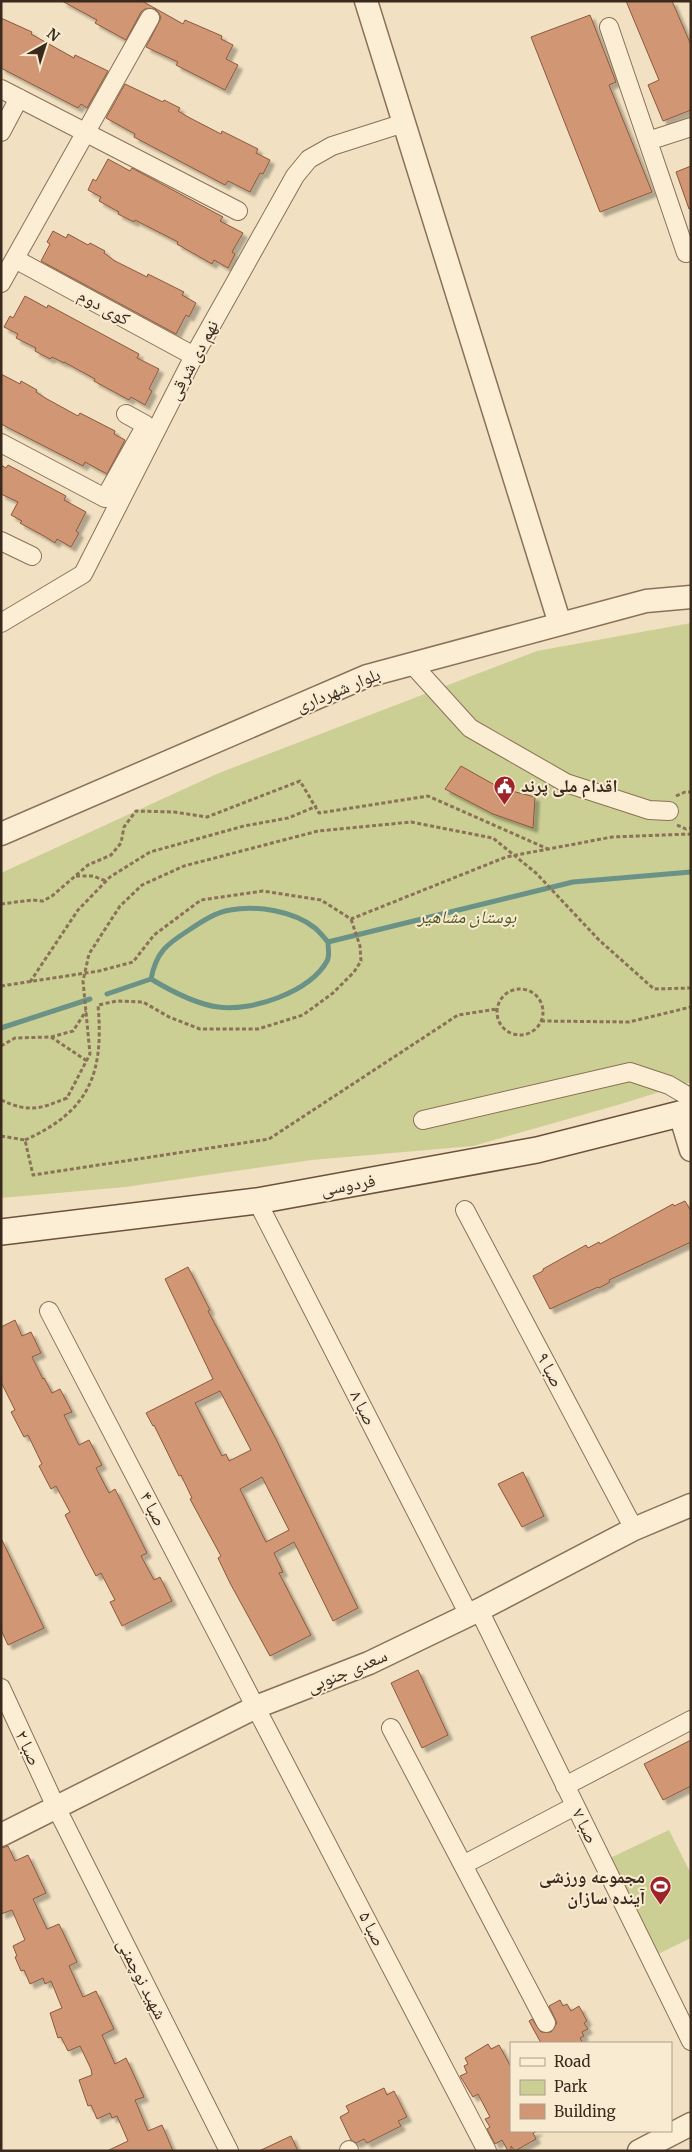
<svg xmlns="http://www.w3.org/2000/svg" width="692" height="2152" font-family="Merriweather,'Noto Naskh Arabic',serif">
<style>
.green{fill:#cbcf94}
.lines{fill:none;stroke-linecap:round;stroke-linejoin:round}
.stream{stroke:#6a9286;stroke-width:5}
.building{fill:#d19775;stroke:#8c583c;fill-rule:evenodd;filter:url(#shadow)}
.minor-casing{stroke:#8b7157;stroke-width:20}
.tertiary-casing{stroke:#8b7157;stroke-width:25}
.secondary-casing{stroke:#6d523b;stroke-width:28}
.path{stroke:#8b7157;stroke-width:3;stroke-dasharray:4 2.5;stroke-linecap:butt}
.minor{stroke:#fbeed5;stroke-width:18}
.tertiary{stroke:#fbeed5;stroke-width:22}
.secondary{stroke:#fbeed5;stroke-width:25}
.labels{text-anchor:middle;stroke-width:4;stroke-linejoin:round;paint-order:stroke}
.street-label{font-size:18px;fill:#3a2a1d;stroke:#f8ebd1}
.poi-label{font-size:18px;font-weight:bold;fill:#3a2a1d;stroke:#f8ebd1;text-anchor:start}
.park-label{font-size:18px;font-style:italic;fill:#4d5822;stroke:#f8ebd1}
</style>
<defs>
<filter id="shadow"><feDropShadow dx="4.5" dy="4.5" stdDeviation="1" flood-color="#0004"/></filter>
</defs>
<rect width="100%" height="100%" fill="#f1e0c1"/>
<path class="green" d="M691 623V1082L621 1104 473 1146 312 1160 125 1187 1 1198V873L219 773 537 651Z
M669 1830 691 1874V1938L656 1955 608 1859Z"/>
<g class="lines">
<path class="stream" d="M151 979C156 952 167 944 189 930 201 922 216 912 230 910 257 905 294 911 315 928 320 932 324 938 328 942
M107 994 151 979C171 991 195 1004 218 1007 251 1012 310 992 327 961 330 956 328 948 328 942L573 882 691 872
M1 1028 90 999"/>
</g>
<path class="building" d="M62 1H142L183 24 185 20 222 36 221 39 233 45 226 59 238 65 225 90 176 65 178 62 146 47 161 18 159 13 155 9H145L141 12 126 40 95 23 97 20Z
M626 1H672L691 45V110L663 121 648 85 659 80Z
M590 15 616 82 609 85 652 192 600 212 531 37Z
M1 18 32 32 31 34 74 58 75 55 108 71 87 108 81 104 78 108 1 68Z
M125 84 163 102 164 100 180 108 178 111 190 118 221 134 222 131 258 149 256 153 270 160 263 174 260 173 250 192 228 181 225 185 134 137 135 134 106 118Z
M108 159 130 171 132 168 223 217 220 221 243 233 232 252 235 254 228 268 214 260 212 264 177 244 178 242 135 220 134 222 118 214 119 212 99 201 101 197 88 190 93 179 96 181Z
M691 166V209H689L676 172Z
M53 231 66 238 68 234 88 245 90 243 105 251 104 253 115 261 147 277 148 274 184 292 182 295 196 303 189 317 186 315 176 334 41 261 50 244 47 242Z
M25 296 47 308 48 305 139 354 137 358 159 369 149 389 152 391 145 405 131 397 129 400 94 381 95 379 64 362V363L52 357 50 359 35 351 36 348 16 338 18 334 4 327 10 316 13 318Z
M1 374 20 384 21 381 37 390 36 392 47 399 78 416 80 413 115 431 114 434 125 440 107 474 85 462 83 466 1 424Z
M1 465 6 468 8 465 66 496 64 500 86 512 76 531 79 533 71 547 57 539 55 543 44 536 20 523 22 521 11 515 18 502 1 494Z
M461 766 500 788 535 797 533 828 493 814 445 789Z
M685 1201 691 1211V1242L609 1280 610 1282 599 1288 598 1287 550 1309 533 1276 543 1271V1269L586 1245 588 1248 599 1242 600 1244 673 1204 674 1206Z
M188 1267 210 1310 208 1311 276 1439 358 1608 333 1621 294 1542 274 1553 283 1572 279 1573 311 1635 270 1656 230 1583 218 1558 221 1556 190 1499 192 1498 181 1475 179 1476 154 1425 153 1426 146 1413 213 1379 165 1279ZM220 1391 251 1450 229 1461 226 1454 222 1456 195 1403ZM262 1477 289 1530 266 1542 240 1489Z
M15 1320 22 1336 31 1332 41 1353 32 1357 43 1379 44 1378 52 1393 60 1389 72 1412 64 1415 79 1445 89 1440 102 1465 96 1468 109 1493 115 1489 147 1553 141 1556 154 1580 160 1577 172 1601 122 1626 110 1602 115 1600 101 1573 96 1576 84 1553 65 1515 70 1512 56 1486 51 1489 39 1466 42 1464 28 1435 24 1437 11 1412 15 1410 1 1382V1327Z
M523 1472 544 1516 522 1527 498 1484Z
M1 1538 44 1628 8 1645 1 1630Z
M418 1670 448 1735 422 1748 391 1683Z
M691 1740V1786L663 1800 644 1764Z
M8 1846 15 1861 28 1855 46 1893 33 1899 47 1929 59 1924 77 1962 69 1966 83 1997 96 1991 114 2029 102 2035 115 2064 126 2058 144 2097 135 2100 148 2131 162 2125 173 2151H107L128 2141 117 2116 112 2118 110 2113 97 2119 91 2105 88 2106 79 2080 92 2075 91 2069 80 2046 68 2051 61 2037 58 2038 50 2013 62 2008 51 1981 45 1984 43 1978 30 1984 24 1970 21 1971 15 1957 17 1956 13 1946 25 1940 12 1910 1 1914V1848Z
M560 2000 563 2006 567 2004 571 2011 579 2006 587 2021 584 2023 588 2029 582 2032 584 2036 580 2038 583 2043H541L529 2021 532 2019 541 2032H551L557 2023 549 2006Z
M488 2044 491 2049 499 2045 511 2067V2131H538L533 2133 536 2139 515 2151 511 2146V2151H508L502 2140 495 2144 487 2129 490 2127 485 2119 490 2117 478 2094 473 2097 460 2076 467 2073 464 2066 468 2064 465 2058Z
M384 2088 387 2095 394 2091 407 2117 398 2121 401 2126 367 2143 364 2139 356 2143 351 2140 340 2117 349 2112 346 2106Z
M291 2136 298 2151H259Z"/>
<g class="lines">
<defs>
<path id="minor" d="M609 27 686 253
M1 89 238 211
M1 132 19 98
M648 141 691 127
M15 259 194 356
M1 283 150 18
M1 443 105 498 146 425 126 414
M1 541 32 556
M1 623 83 574 194 356 295 176 309 159 332 146 404 123
M412 664 470 728 566 783 649 810 669 811
M423 1120 630 1072 669 1085 691 1098
M257 1201 469 1615
M465 1210 634 1529
M49 1311 487 2151
M479 1610 691 2041
M1 1688 56 1807 229 2151
M391 1728 546 2023
M565 1786 691 1720
M463 1865 575 1806
M349 2150V2151"/>
<path id="tertiary" d="M366 1 560 624
M1 834 367 676 646 601 691 597
M680 1114 691 1150
M1 1835 256 1707 369 1663 479 1610 634 1529 691 1505
M639 2151 691 2124"/>
<path id="secondary" d="M1 1232 257 1201 537 1150 691 1111"/>
</defs>
<use href="#minor" class="minor-casing"/>
<use href="#tertiary" class="tertiary-casing"/>
<use href="#secondary" class="secondary-casing"/>
<path class="path" d="M676 796 685 792H691
M677 825 686 829 691 828
M76 876H93L106 881
M1 904 32 900 43 901 52 896 88 865 111 855 121 843 124 827 136 811 174 812 207 817 300 781 319 813 428 796 548 849
M30 982 78 910 110 877 150 852 244 826 288 818 317 806
M1 986 99 971 133 962 154 935 201 900 263 891 321 900 351 919 506 857 612 837 691 834
M497 1012a23 23 0 1 1 46 0a23 23 0 1 1-46 0Z
M541 1021 629 1022 691 1007
M51 1037 73 1031 86 1011
M1 1046 15 1038 51 1037 87 1061
M1 1100C30 1113 39 1109 67 1098L90 1054 83 981 89 954 120 906 142 885 184 866 318 831 411 822 493 838 536 873 599 940 654 989 691 988
M1 1136 25 1140 33 1175 269 1139 458 1015 497 1009
M25 1140C90 1111 104 1073 98 1005L117 1001 143 1002 169 1017 200 1029H258L303 1015 333 993 354 972 361 961 360 946 351 919"/>
<use href="#minor" class="minor"/>
<use href="#tertiary" class="tertiary"/>
<use href="#secondary" class="secondary"/>
</g>
<defs>
<symbol id="civic-pin" viewBox="-11 -11 22 30"><path d="M0 17L-7.5 6A9.5 9.5 0 1 1 7.5 6Z" fill="#9e242a" stroke="#f8ebd1"/><path d="M-.6-6.5H3V-4.5H.6V-3L4-1V1h2V6H-6V1h2V-1L-.6-3ZM-1.2 2.5V6h2.4V2.5Z" fill="#fff"/></symbol>
<symbol id="stadium-pin" viewBox="-11 -11 22 30"><path d="M0 17L-7.5 6A9.5 9.5 0 1 1 7.5 6Z" fill="#9e242a" stroke="#f8ebd1"/><path d="M0-5a6.5 5 0 1 0 0 10a6.5 5 0 1 0 0-10ZM-3.5-1.8h7v3.6h-7Z" fill="#fff"/></symbol>
</defs>
<g fill-rule="evenodd">
<use href="#civic-pin" x="492" y="774" width="25" height="34"/>
<use href="#stadium-pin" x="648" y="1874" width="25" height="34"/>
</g>
<g class="labels">
<g class="street-label">
<text transform="translate(104 307) rotate(29)" y="6">کوی دوم</text>
<text transform="translate(193 360) rotate(-62)" y="6">نهم دی شرقی</text>
<text transform="translate(338 690) rotate(-22)" y="6">بلوار شهرداری</text>
<text transform="translate(348 1185) rotate(-10)" y="6">فردوسی</text>
<text transform="translate(550 1370) rotate(62)" y="6">صبا ۹</text>
<text transform="translate(363 1408) rotate(63)" y="6">صبا ۸</text>
<text transform="translate(153 1509) rotate(62)" y="6">صبا ۴</text>
<text transform="translate(347 1671) rotate(-23)" y="6">سعدی جنوبی</text>
<text transform="translate(28 1748) rotate(65)" y="6">صبا ۲</text>
<text transform="translate(585 1826) rotate(64)" y="6">صبا ۷</text>
<text transform="translate(372 1929) rotate(63)" y="6">صبا ۵</text>
<text transform="translate(142 1979) rotate(63)" y="6">شهید نوچمنی</text>
</g>
<g class="poi-label">
<text x="521" y="792">اقدام ملی پرند</text>
<text x="645" y="1883" text-anchor="end">مجموعه ورزشی<tspan x="645" dy="21">آینده سازان</tspan></text>
</g>
<g class="park-label">
<text x="467" y="923">بوستان مشاهیر</text>
</g>
</g>
<rect width="692" height="2152" fill="none" stroke="#3a2a1d" stroke-width="5"/>
<rect x="510" y="2042" width="162" height="90" fill="#f8ebd1" stroke="#ac9e89"/>
<rect x="520" y="2058" width="25" height="8" fill="#fbeed5" stroke="#ac9e89"/>
<text x="554" y="2067" font-size="15" fill="#3a2a1d">Road</text>
<rect x="520" y="2080" width="25" height="15" fill="#cbcf94" stroke="#ac9e89"/>
<text x="554" y="2092" font-size="15" fill="#3a2a1d">Park</text>
<rect x="520" y="2104" width="25" height="15" fill="#d19775" stroke="#ac9e89"/>
<text x="554" y="2117" font-size="15" fill="#3a2a1d">Building</text>
<g transform="translate(45 45) rotate(39)" stroke="#f8ebd1" stroke-width="4" paint-order="stroke">
<path d="M0-4L9 19L0 12L-9 19Z" fill="#3a2a1d"/>
<text y="-8" font-size="14" font-weight="bold" text-anchor="middle" fill="#3a2a1d">N</text>
</g>
</svg>
